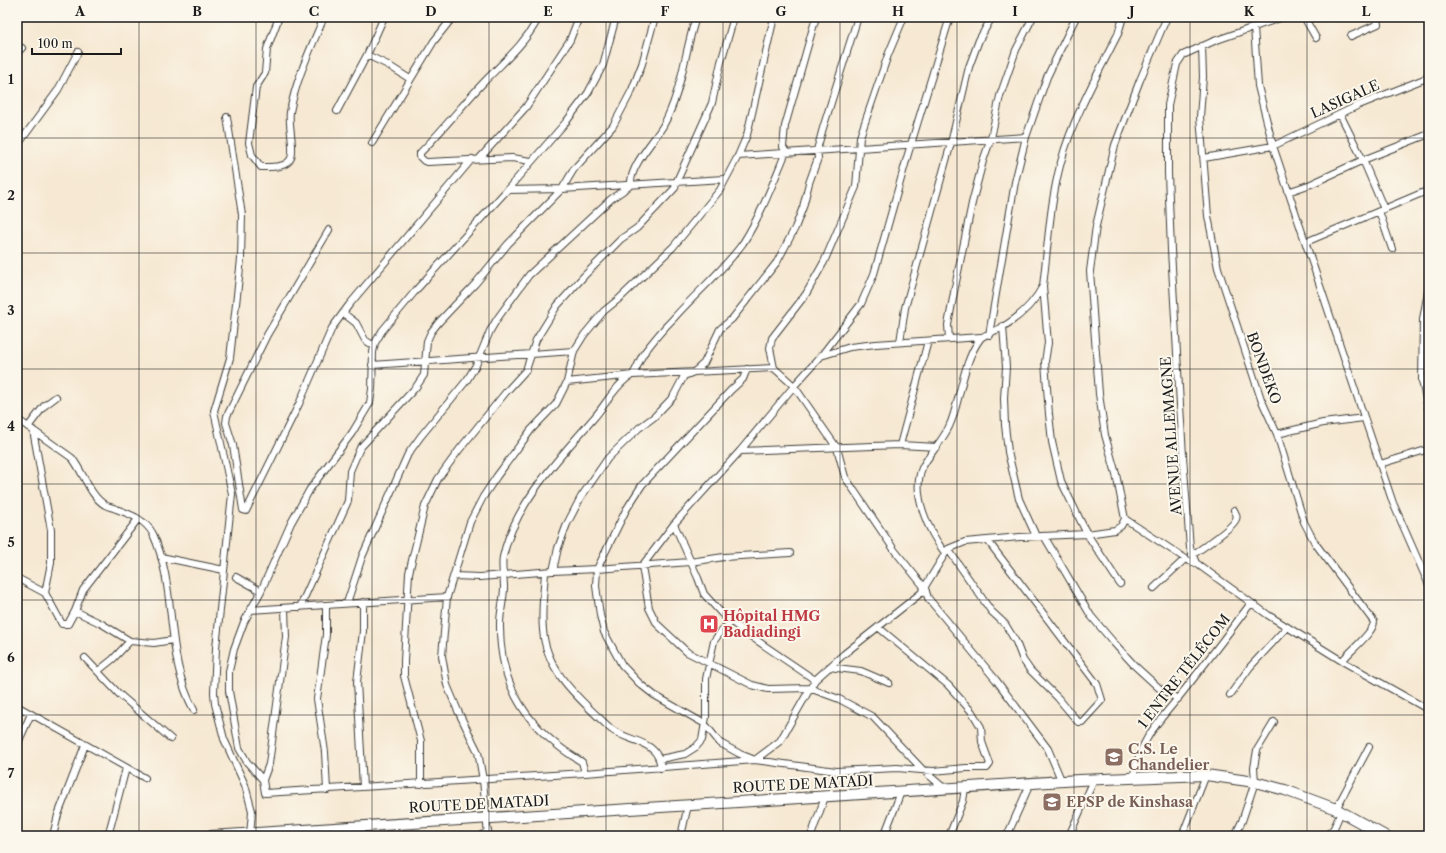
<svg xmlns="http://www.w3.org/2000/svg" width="1446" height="853" font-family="'Libre Caslon Text',serif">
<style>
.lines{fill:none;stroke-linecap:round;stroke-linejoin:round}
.minor-casing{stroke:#3d3b37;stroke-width:8}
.trunk-casing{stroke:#3d3b37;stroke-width:12}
.minor{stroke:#fff;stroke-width:6}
.trunk{stroke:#fff;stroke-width:10}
.grid{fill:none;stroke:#1c1c1c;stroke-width:1;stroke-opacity:0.55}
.labels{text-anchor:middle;stroke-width:4;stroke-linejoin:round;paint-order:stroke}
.street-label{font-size:14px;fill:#1c1c1c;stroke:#fbf7ec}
.health-label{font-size:14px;font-weight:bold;fill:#be3a42;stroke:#fbf7ec;text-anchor:start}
.education-label{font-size:14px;font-weight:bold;fill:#785e54;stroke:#fbf7ec;text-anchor:start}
.neatline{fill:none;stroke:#1c1c1c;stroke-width:1.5}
.grid-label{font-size:13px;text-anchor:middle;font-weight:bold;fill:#1c1c1c}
</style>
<rect width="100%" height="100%" fill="#fbf7ec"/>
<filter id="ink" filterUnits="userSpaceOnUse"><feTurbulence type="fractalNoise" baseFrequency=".025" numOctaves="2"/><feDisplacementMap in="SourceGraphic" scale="8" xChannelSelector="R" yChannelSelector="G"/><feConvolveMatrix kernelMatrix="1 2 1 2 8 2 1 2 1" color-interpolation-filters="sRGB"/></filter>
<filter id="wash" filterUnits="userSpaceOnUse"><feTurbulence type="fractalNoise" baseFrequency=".012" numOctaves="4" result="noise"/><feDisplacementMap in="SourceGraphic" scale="16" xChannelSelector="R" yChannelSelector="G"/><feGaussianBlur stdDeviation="0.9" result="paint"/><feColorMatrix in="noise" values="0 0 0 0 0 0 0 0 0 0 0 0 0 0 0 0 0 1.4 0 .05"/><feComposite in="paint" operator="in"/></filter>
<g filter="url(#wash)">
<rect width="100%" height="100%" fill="#f6e8d2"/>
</g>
<g filter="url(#ink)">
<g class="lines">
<defs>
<path id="minor" d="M279 17 267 49 265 73 256 87 249 143 252 155 261 167C271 167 287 168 291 158 295 149 288 124 290 112 296 79 311 48 324 17
M532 17 538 19 544 17
M616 17 603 65 588 93 566 122 507 190 417 289 382 331 375 343 373 352 372 389 370 403 352 433 310 489 291 523 261 591 244 622 234 649 229 671V691L239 748 247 762 263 780 265 793 585 773 755 760 780 741 815 680 844 654 921 593 948 549 965 542 1020 537 1087 534 1115 530 1121 526 1125 519 1116 474 1105 435 1099 394 1090 271 1096 226 1115 145 1140 80 1167 17
M1283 17 1214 41 1183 55 1177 64 1168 105V173L1171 250 1183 456 1190 548 1196 563 1268 615 1342 661 1429 710
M1304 17 1316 38
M1254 27 1258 86 1273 146 1393 503 1429 585
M1351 36 1378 24 1376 17
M1202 46 1203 77 1200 117 1208 216 1218 268 1261 399 1277 434 1304 522 1315 543 1374 622C1374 632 1350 651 1342 661
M17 53 22 48
M367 55 388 65 410 79
M337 111 367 55 384 17
M1340 114 1363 160 1384 209
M227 117 242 215 241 259 230 358 214 411 232 494 216 648 214 693 215 704 224 739 245 785 252 811 250 836
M372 143 434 41 453 17
M17 146 58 90 78 52
M738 156 1026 137
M1204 158 1273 146 1359 105 1429 77
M479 159 526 107 570 40 579 17
M531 161 512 158 427 162 424 161 420 157V153C443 130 462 105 484 82 505 60 523 46 538 19
M507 190 562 189 724 179
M1288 192 1311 184 1363 160 1429 134
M1379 211 1392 249
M329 230 267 335 227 416 226 423 233 445 243 510 246 511 299 404 332 328 349 305 472 159
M1306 242 1429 190
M1043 286 1048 343 1045 362 1049 414 1052 442 1061 481 1087 534 1120 584
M1429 286 1423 319 1422 381 1429 412
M343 313 356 323 365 340 374 346
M1003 326 1006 367 1004 398 1005 425 1008 452 1019 499 1036 536
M989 335 1015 182 1026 137 1047 77 1076 17
M949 339 948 325 955 287 972 203 983 161 991 138 1000 96 1016 50 1033 17
M900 342 905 308 951 143 969 67 979 40 992 17
M821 356 850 347 876 344 981 337
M372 365 574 351
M774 368 770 348 772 338 806 294 824 262 856 187 860 137 888 55 904 17
M747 369 743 379 731 390 642 485 626 510 597 569 596 586 600 615 604 632 622 665 640 684 654 695 705 724 720 743 740 754 755 760 836 771 897 768 933 771 966 768H987L990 764 982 742 981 727 972 712 948 685 878 627
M567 382 633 375 774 368 794 386 837 448 845 477 895 551 925 588 928 598 996 680 1048 749 1062 782
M17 419 72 458C84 473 89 495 105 505 108 507 112 507 116 509 130 514 146 520 153 534 178 589 164 656 194 710
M28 427 44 406 56 397
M33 430 51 530V563L45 593
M1277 434 1323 423 1364 418
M900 445 928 341
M740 451 900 445 937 447
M1380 464 1429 449
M1125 519 1189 561 1196 563
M674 524 698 578 704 594 722 614 743 631 815 680
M1044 536 1091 616 1114 643 1135 666 1159 688 1178 699
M948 549 991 611 1005 624 1016 642 1023 660 1030 670 1058 698 1078 722H1082L1102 700 1097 684 988 541
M945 553C929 532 911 495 922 468 930 452 945 439 951 422 961 396 963 362 980 339 983 335 995 331 1001 328 1018 318 1034 303 1043 286 1048 245 1050 202 1061 162 1072 120 1098 73 1118 34L1123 17
M1192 555C1201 549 1233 528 1236 519 1238 516 1235 512 1234 510
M161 557 224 570
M553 571 558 548 567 524 581 497 608 458 639 428 654 417 673 397 684 376 694 372 704 363 720 329 732 319 777 262 795 228 803 207 809 183 818 158 817 150 823 128 858 17
M545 572C544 591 541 611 543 630 546 673 582 701 611 729 630 743 658 739 661 768
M454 576 480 577 553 571 597 569 690 562 724 557 790 553
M236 577 261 591
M17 578 45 593 62 624H68L75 611 102 624 130 641 154 643 173 640
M1154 588 1185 559
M363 602V631L357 682 363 787
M347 603 362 557 408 454 421 436 467 380 476 365 490 331 497 319 529 275 611 199 631 185C629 167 654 141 663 126 682 92 684 54 696 17
M326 605V635L317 699 325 752 327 790
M300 607 348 501 350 471 360 448 416 387 424 375 427 341 431 332 439 322 475 284 508 244 562 189 574 169 613 126 632 90 642 64 655 17
M250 610 447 597
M75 611 83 590 138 519
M85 658 119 694 171 739
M829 667 861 671 889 683
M98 671 113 659 130 641
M1230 695 1250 667 1287 627
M17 706 145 778
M17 745 31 714
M660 759 685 754 696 747 702 740 706 717V679L714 641 722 630 732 622
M585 773 582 762C528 730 499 687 500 624 500 611 504 599 504 587 504 577 501 567 503 557 514 505 559 458 593 419 604 407 613 389 626 379 628 377 630 377 632 375 636 372 640 358 644 353 653 341 663 329 673 319 696 293 723 271 743 243 761 215 773 183 786 152L783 147 785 126 816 17
M1133 778C1142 733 1160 722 1186 688 1208 660 1230 631 1251 603
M263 780 269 764 286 637 285 608
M421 784V741L404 676V661L409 573 425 506 438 479 459 450 506 392 526 370 536 340 557 306 584 276 621 239 637 228 675 188 676 183 712 103 721 62 734 17
M945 789 923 770 873 717 839 699 809 688 768 689 752 685 687 652 657 624 649 608 642 566 674 524 740 451 794 386 821 356 861 304 874 274 908 154 950 17
M1336 809 1369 747
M53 836 58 815 85 745
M108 836 126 768
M481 836 488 831
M488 836 483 780 478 752 458 711 447 685 442 656 447 597 470 522 483 497 497 476 531 430 556 404 567 382 574 351 584 335 604 311 620 298 673 247 720 190 738 156 747 135 774 17
M681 836 688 805
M811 836 825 797
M884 836 901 792
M949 836 963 801 965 788
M1007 836 1030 784
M1069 836 1094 780
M1182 836 1206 775
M1235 836 1242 821 1255 782 1254 768 1257 750 1274 722
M1326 836 1334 828 1341 812"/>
<path id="trunk" d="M211 836 1079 780 1206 775 1255 782 1285 790 1336 809 1385 836"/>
</defs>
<use href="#minor" class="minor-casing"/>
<use href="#trunk" class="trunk-casing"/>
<use href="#minor" class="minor"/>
<use href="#trunk" class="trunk"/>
</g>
</g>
<path class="grid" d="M139 17V836M256 17V836M372 17V836M489 17V836M606 17V836M723 17V836M840 17V836M957 17V836M1074 17V836M1190 17V836M1307 17V836M17 138H1429M17 253H1429M17 369H1429M17 484H1429M17 600H1429M17 715H1429"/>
<defs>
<symbol id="hospital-square" viewBox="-11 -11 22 22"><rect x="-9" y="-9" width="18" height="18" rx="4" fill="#e0444e" stroke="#fbf7ec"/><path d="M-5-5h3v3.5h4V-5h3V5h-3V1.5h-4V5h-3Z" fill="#fff"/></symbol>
<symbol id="school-square" viewBox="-11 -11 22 22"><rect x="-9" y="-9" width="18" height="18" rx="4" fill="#8d6e63" stroke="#fbf7ec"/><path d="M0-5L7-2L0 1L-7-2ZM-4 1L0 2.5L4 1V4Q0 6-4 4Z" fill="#fff"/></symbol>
</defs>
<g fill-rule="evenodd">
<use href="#hospital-square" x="698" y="613" width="22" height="22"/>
<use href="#school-square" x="1103" y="746" width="22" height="22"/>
<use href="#school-square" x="1041" y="791" width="22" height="22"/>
</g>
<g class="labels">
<g class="street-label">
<text transform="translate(1345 99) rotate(-24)" y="5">LASIGALE</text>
<text transform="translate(1264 368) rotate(70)" y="5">BONDEKO</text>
<text transform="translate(1171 436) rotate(-94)" y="5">AVENUE ALLEMAGNE</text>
<text transform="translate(1184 671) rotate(-52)" y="5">1 ENTRE TÉLÉCOM</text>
<text transform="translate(803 784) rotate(-3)" y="5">ROUTE DE MATADI</text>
<text transform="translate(479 804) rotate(-3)" y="5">ROUTE DE MATADI</text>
</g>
<g class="health-label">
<text x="723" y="621">Hôpital HMG<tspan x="723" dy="16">Badiadingi</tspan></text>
</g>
<g class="education-label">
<text x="1128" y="754">C.S. Le<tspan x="1128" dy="16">Chandelier</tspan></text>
<text x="1066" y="807">EPSP de Kinshasa</text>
</g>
</g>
<rect width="1446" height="853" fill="none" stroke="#fbf7ec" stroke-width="44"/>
<path d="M32 48v6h89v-6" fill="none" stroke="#1c1c1c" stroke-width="2"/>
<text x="38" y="48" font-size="12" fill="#1c1c1c" stroke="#fbf7ec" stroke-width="3" paint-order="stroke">100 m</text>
<rect x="22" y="22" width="1402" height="809" class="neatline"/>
<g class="grid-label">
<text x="80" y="16">A</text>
<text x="197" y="16">B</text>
<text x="314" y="16">C</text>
<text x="431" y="16">D</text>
<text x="548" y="16">E</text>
<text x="665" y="16">F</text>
<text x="781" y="16">G</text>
<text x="898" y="16">H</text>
<text x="1015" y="16">I</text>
<text x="1132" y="16">J</text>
<text x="1249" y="16">K</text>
<text x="1366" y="16">L</text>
<text x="11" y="84">1</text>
<text x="11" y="200">2</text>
<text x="11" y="315">3</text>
<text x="11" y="431">4</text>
<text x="11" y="547">5</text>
<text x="11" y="662">6</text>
<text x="11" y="778">7</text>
</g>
</svg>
